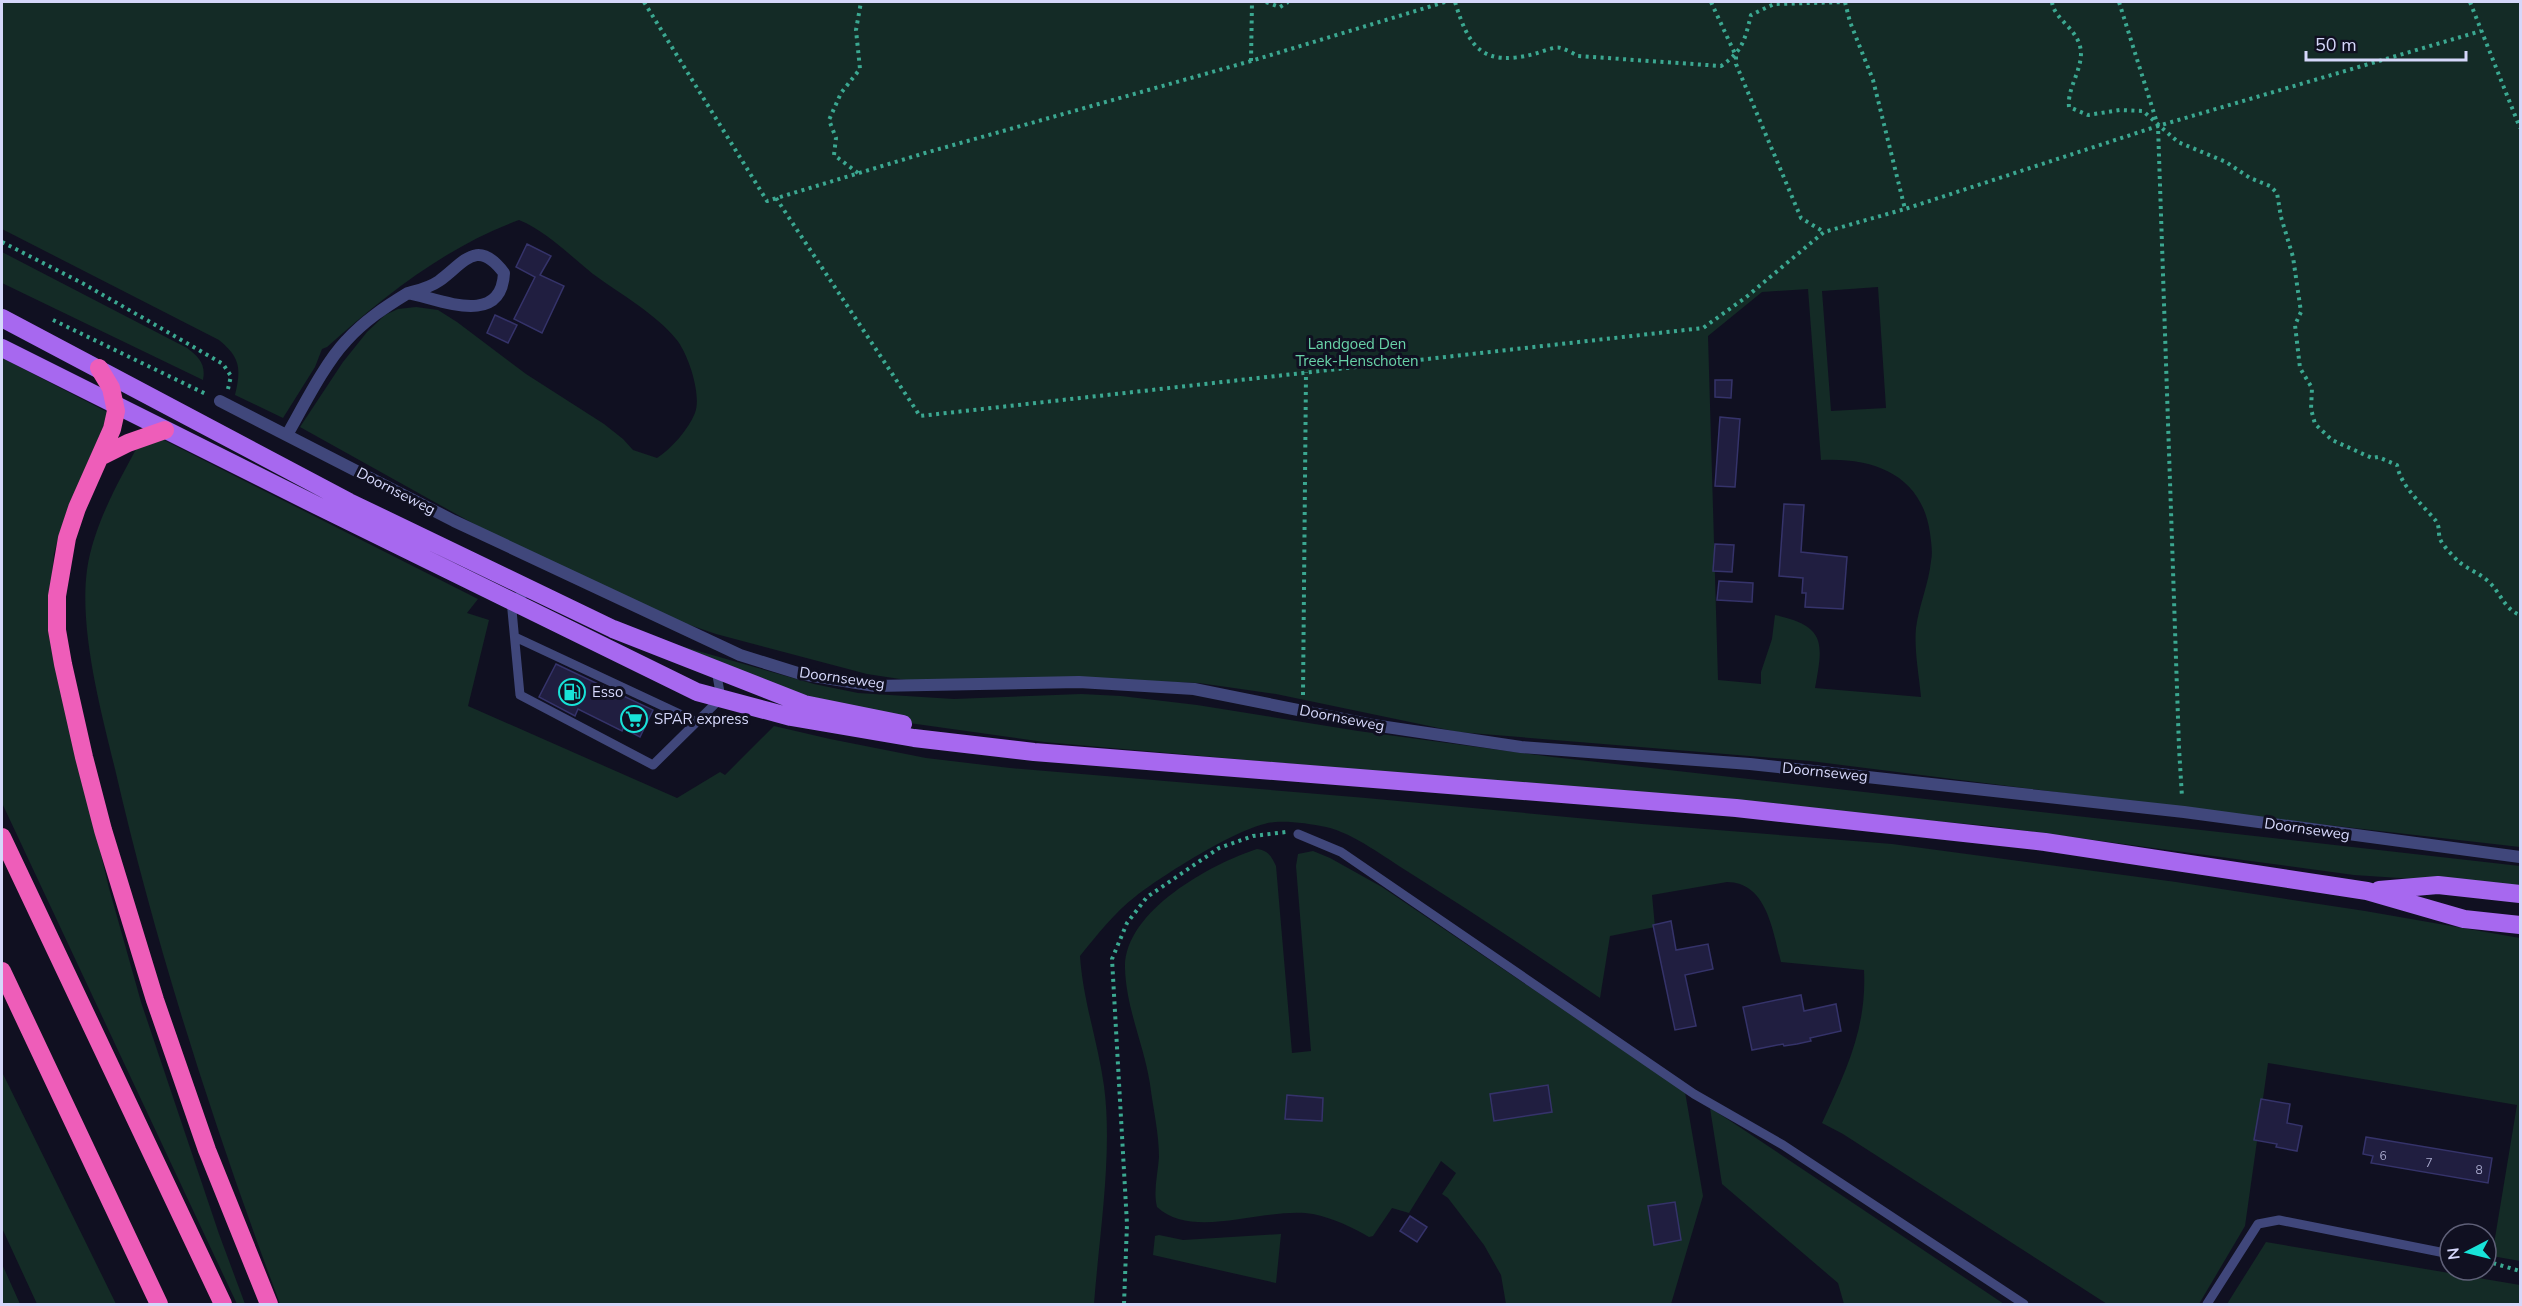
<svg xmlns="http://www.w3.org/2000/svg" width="2522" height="1306" font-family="'Nunito Sans',sans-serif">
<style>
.green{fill:#142b26;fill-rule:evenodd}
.building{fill:#201e40;stroke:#35336a;stroke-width:1.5}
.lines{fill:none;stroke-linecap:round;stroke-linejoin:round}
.path{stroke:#3ba891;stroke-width:4;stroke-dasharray:3 4.5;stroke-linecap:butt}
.lane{stroke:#40477b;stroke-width:9}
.street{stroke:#40477b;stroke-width:12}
.primary{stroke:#a768ef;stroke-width:18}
.highway{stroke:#ee5db9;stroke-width:18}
.labels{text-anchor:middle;stroke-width:6;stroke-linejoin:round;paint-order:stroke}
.number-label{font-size:12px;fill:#a8a9cc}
.park-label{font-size:15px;fill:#69d3a8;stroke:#101021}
.street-label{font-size:15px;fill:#d5d7fa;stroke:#101021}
.poi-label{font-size:15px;fill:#d5d7fa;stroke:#101021;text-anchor:start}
</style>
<rect width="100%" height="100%" fill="#101021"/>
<path class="green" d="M2 2H2520V847L2222 813 1810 761 1458 732 1276 694 1199 683 1076 678 913 681 867 674 716 634 652 612 483 529 300 427 343 362 367 332 385 315 398 309 416 307 438 310 457 322 526 374 604 424 623 439 633 450 657 458C672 448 688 430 695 413 702 395 688 353 676 339 656 314 619 293 593 274 569 255 548 232 519 220 447 246 384 296 327 347L322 349 315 367 283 418 235 395C241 369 241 358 219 340L2 229ZM1878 287 1886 408 1831 411 1822 291ZM1808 289 1821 460C1874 457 1922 475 1930 533 1931 542 1933 552 1931 561 1929 583 1919 605 1916 628 1914 650 1919 675 1921 697L1815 688C1823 644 1827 626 1775 615L1772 639 1761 672V684L1718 680 1708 336 1762 292Z
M2 252 187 348C199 357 206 364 203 380L2 283Z
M2 358 109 413 66 513 54 553 50 598 80 768 109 888 141 1002 219 1234 245 1304H237L2 803Z
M146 431 478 599 467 613 489 620 468 706 677 798 720 772 725 775 774 726 830 739 926 758 1010 768 1366 798 1642 824 1892 844 2176 882 2365 911 2520 938V1261L2492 1256 2517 1105 2268 1063 2245 1226 2199 1304H2107L1843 1134 1822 1123C1846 1071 1867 1028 1864 970L1781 962C1773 932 1767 882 1727 882L1652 895 1655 927 1610 936 1600 998C1537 955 1474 913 1410 873 1386 858 1353 833 1326 827 1311 824 1291 821 1276 822 1244 823 1162 876 1136 896 1114 913 1097 935 1080 956 1083 1001 1098 1042 1104 1086 1113 1153 1099 1237 1094 1304H280C215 1130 157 951 115 769 101 711 79 630 87 570 94 521 123 474 146 431Z
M642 635 814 684 858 693 954 699 1081 694 1121 696 1197 705 1358 731 1553 757 2520 866V886L2354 875 1990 826 1044 742 902 722 833 709Z
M1257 849C1269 851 1271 856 1276 866L1292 1053 1311 1051 1296 866 1298 854 1313 851 1330 858 1382 887 1685 1092 1703 1196 1671 1304H1506L1501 1275 1484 1245 1448 1198 1442 1194 1456 1173 1441 1161 1409 1213 1392 1208 1373 1236 1369 1237C1352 1227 1333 1218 1313 1214 1266 1206 1194 1241 1157 1207 1153 1191 1158 1173 1159 1157 1159 1133 1153 1108 1150 1084 1144 1045 1126 1008 1125 968 1124 911 1211 864 1257 849Z
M2 1072 116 1304H37L2 1228Z
M1710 1108 1732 1122 2004 1304H1844L1838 1283 1722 1184Z
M1281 1234 1276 1283 1153 1255 1155 1236 1159 1235 1183 1240Z
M2266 1242 2520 1285V1304H2227Z
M2 1264 20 1304H2Z"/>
<path class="building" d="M527 244 551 256 540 275 564 286 542 333 514 319 535 277 516 267Z
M495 315 517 325 508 343 487 333Z
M1715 380H1732L1731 398 1715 397Z
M1720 417 1740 419 1735 487 1715 486Z
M1784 504 1804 505 1801 552 1847 557 1843 609 1805 607 1806 593H1802L1803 578 1779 576Z
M1715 544 1734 545 1732 572 1713 571Z
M1719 581 1753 583 1752 602 1717 600Z
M556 664 653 710 640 737 623 728 622 731 578 709 575 716 539 697Z
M1671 921 1676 950 1708 944 1713 969 1685 975 1696 1026 1675 1030 1653 925Z
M1801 995 1804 1011 1836 1004 1841 1031 1810 1038 1811 1041 1797 1044 1784 1046 1783 1044 1752 1050 1743 1007Z
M1548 1085 1552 1112 1494 1121 1490 1094Z
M1287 1095 1323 1098 1322 1121 1285 1119Z
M2261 1099 2290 1104 2287 1123 2302 1126 2297 1151 2276 1147 2277 1144 2254 1140Z
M2366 1137 2492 1158 2488 1183 2371 1163 2373 1156 2363 1154Z
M1675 1202 1681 1240 1654 1245 1648 1206Z
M1410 1216 1427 1227 1417 1242 1400 1231Z"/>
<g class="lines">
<path class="path" d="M644 2 767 201 925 153 1251 61 1445 2
M1266 2 1280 7 1288 2
M1455 2C1469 48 1483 67 1534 54 1542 52 1554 46 1561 48 1567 50 1573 53 1578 56L1721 66C1743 51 1745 39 1751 15L1774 4 1847 2
M1711 2 1736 56V64L1801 218 1824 232
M1845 2 1850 22 1873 80 1905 209 2158 126 2481 31
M2052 2C2054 20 2080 29 2081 53 2081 72 2067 89 2069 107L2088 115 2120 110 2143 111 2178 142 2226 162 2250 178 2270 186 2277 193 2281 217 2293 257 2301 312 2295 325 2300 368 2312 388 2311 409 2315 424 2332 440 2372 458 2378 457 2397 465C2401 487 2423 505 2436 521 2440 527 2438 533 2440 539 2443 546 2453 556 2458 561 2467 569 2480 573 2489 582 2501 593 2504 609 2520 615
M2119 2 2158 126 2179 748 2182 797
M2470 2 2520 128
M1251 61 1252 2
M858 173 834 155 836 138 829 120 841 93 860 69 856 30 861 2
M776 198 920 416 1703 328 1745 298 1824 232 1905 209
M2 242 84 284 223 364 231 376 228 389
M53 320 208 395
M1303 695 1306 372
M2486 1261 2520 1271
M1124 1304 1127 1224 1112 959 1127 923 1147 897 1219 848 1253 836 1286 832"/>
<path class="lane" d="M531 590 511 600 520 695 653 765 721 698 716 670
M515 637 697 722
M1298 834 1341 852 1694 1094 1783 1145 2024 1304
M2207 1304 2258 1224 2279 1220 2450 1254"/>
<path class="street" d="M220 401 454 521 740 655 801 674 875 686 1079 682 1194 689 1373 725 1521 747 1750 764 2184 812 2520 857
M287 435C303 407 325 363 346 341 364 321 385 307 408 293 440 299 501 328 504 273 477 237 464 263 439 281 429 288 419 290 408 293"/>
<path class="primary" d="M2 318 349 502 613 629 804 704 903 724
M2 348 316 505 697 692 791 717 914 738 1034 752 1736 808 2045 842 2367 891 2464 919 2520 925
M2379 890 2438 885 2520 894"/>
<path class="highway" d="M99 368 111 388 116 411 112 429 77 508 67 538 57 596V630L63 664 84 757 103 830 155 1000 207 1150 269 1304
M102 456 128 443 165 430
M2 837 223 1304
M2 971 159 1304"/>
</g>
<defs>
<symbol id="fuel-ring" viewBox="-11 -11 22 22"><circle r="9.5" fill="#101021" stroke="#18e3d8" stroke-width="1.5"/><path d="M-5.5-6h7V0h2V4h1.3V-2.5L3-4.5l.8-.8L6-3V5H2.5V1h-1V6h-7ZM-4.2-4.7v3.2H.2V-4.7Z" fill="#18e3d8"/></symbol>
<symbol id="supermarket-ring" viewBox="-11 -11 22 22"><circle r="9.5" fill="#101021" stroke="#18e3d8" stroke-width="1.5"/><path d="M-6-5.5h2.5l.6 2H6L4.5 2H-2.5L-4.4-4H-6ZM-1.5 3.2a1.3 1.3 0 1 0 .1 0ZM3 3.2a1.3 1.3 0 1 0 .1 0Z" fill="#18e3d8"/></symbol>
</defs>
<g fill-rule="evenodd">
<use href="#fuel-ring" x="557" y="677" width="30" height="30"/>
<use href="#supermarket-ring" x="619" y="704" width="30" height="30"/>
</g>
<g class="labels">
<g class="number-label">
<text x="2383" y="1160">6</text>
<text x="2429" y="1167">7</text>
<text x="2479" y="1174">8</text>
</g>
<g class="park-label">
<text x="1357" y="349">Landgoed Den<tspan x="1357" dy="17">Treek-Henschoten</tspan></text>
</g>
<g class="street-label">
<text transform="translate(396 491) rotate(27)" y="5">Doornseweg</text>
<text transform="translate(842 678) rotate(8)" y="5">Doornseweg</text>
<text transform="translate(1342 718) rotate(11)" y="5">Doornseweg</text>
<text transform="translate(1825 772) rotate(6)" y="5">Doornseweg</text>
<text transform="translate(2307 829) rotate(8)" y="5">Doornseweg</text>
</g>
<g class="poi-label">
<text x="592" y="697">Esso</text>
<text x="654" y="724">SPAR express</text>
</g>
</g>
<rect width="2522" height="1306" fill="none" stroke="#d5d7fa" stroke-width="6"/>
<g transform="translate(2468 1252) rotate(263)"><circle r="28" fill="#101021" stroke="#5f6078" stroke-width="1.5"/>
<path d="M0-4.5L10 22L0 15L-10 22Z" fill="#18e3d8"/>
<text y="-9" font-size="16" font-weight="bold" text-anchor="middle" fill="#d5d7fa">N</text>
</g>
<path d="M2306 51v9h160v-9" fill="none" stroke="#d5d7fa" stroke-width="3"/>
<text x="2315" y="51" font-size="18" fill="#d5d7fa" stroke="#101021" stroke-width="4.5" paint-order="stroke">50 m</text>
</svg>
